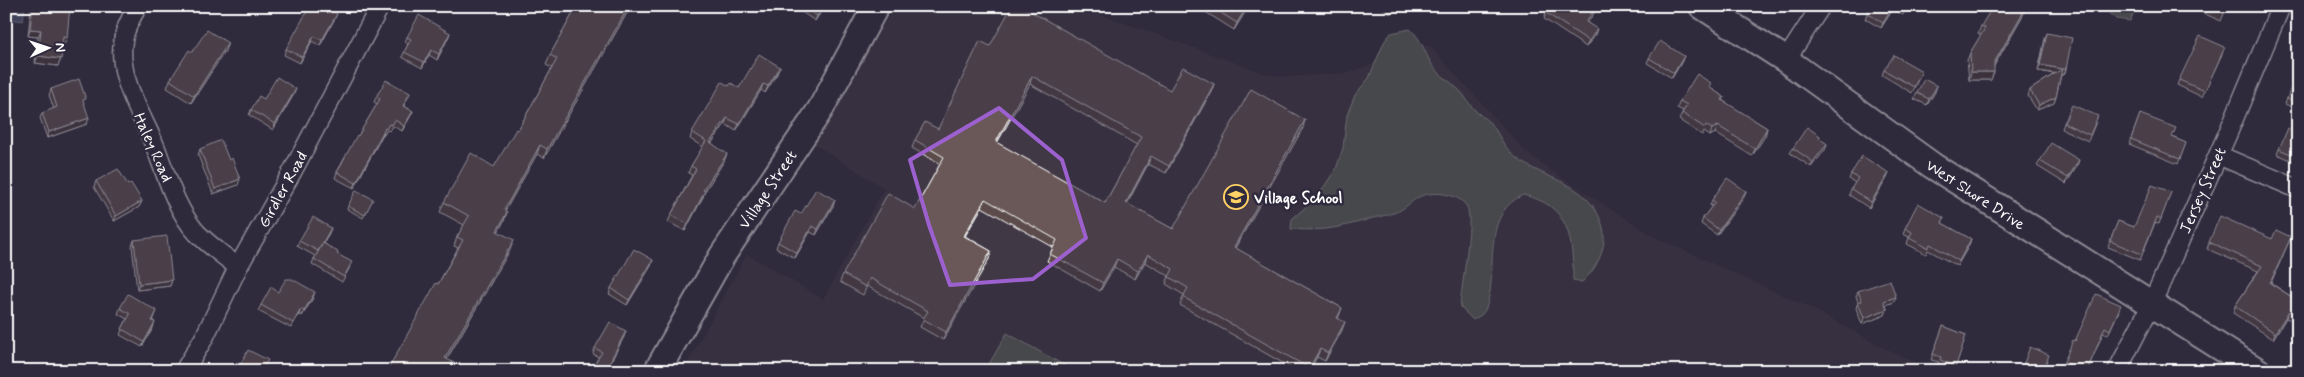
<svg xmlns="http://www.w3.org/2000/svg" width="2304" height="377" font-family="Mynerve,sans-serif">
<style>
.built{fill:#413845}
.green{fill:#656d60;stroke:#b2b6b0}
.water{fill:#54647e;stroke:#98a2b2}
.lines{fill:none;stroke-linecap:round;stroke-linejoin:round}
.street-casing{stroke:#fff;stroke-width:21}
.secondary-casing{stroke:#fff;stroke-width:29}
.street{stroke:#2f2a3d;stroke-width:18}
.secondary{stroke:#2f2a3d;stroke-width:25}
.wall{fill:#5b4c4c;stroke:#fff;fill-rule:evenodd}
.shaded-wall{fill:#4a3e3e;stroke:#fff}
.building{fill:#6a5858;stroke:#fff;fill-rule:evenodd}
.marked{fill:none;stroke:#9c61cf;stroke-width:4;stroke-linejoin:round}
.labels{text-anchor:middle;stroke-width:5;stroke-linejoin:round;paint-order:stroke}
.street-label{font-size:16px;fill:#fff;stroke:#2f2a3d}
.poi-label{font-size:16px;font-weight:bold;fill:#fff;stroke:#2f2a3d;text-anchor:start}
</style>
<rect width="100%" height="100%" fill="#2f2a3d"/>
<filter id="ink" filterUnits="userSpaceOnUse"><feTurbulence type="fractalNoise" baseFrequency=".02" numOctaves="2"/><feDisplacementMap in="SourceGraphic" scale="10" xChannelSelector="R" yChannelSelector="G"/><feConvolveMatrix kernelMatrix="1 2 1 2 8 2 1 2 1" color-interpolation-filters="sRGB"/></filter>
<g filter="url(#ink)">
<path class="built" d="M895 6H1078L1264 73 1284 77 1347 73 1429 45 1526 152 1561 177 1655 237 1813 309 1882 347 1935 371H683L747 254 823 299 884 188 809 141Z"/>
<path class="green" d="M2100 6H2137L2130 21 2116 19Z
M1410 29C1423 39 1425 57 1436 70 1443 77 1452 83 1459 90 1465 95 1468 103 1473 108 1478 114 1485 118 1490 123 1498 131 1502 144 1510 152 1538 181 1584 177 1601 221 1610 243 1598 268 1582 282L1573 280C1573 239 1570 205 1523 195 1485 212 1495 259 1490 292 1488 299 1488 308 1482 314 1480 316 1476 318 1473 320L1460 307C1461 287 1474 222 1467 207 1461 195 1440 192 1429 194 1416 195 1410 205 1399 211 1392 214 1382 216 1373 218 1343 227 1323 232 1291 229L1292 219 1317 197 1336 169 1343 148 1347 115 1355 95 1369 78 1384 42 1391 33Z
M1007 333 1074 371H985Z"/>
<path class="water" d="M11 6H25L23 21 10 19Z"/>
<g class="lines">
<defs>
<path id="street" d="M138 6C131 17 125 28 123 41 117 78 142 114 155 146 166 174 176 210 197 233 209 245 224 256 238 267
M1786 60 1821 6
M2218 155 2298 189
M184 371 204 338 238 267 292 172 380 6
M2117 371 2151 305 2228 133 2281 6"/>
<path id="secondary" d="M1702 6 1786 60 1933 166 2258 371
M657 371 722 256 820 110 876 6"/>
</defs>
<use href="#street" class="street-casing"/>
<use href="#secondary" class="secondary-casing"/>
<use href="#street" class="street"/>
<use href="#secondary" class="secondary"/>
</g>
<path class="wall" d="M31 6H70L64 45 62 44 61 59 58 66 35 63 38 37 28 36Z
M577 6H631L544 158 537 154 505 211 507 212 504 221 498 232 510 250 447 359 387 371 438 284 458 248 454 246 457 237 464 225 440 212 444 202 494 167 518 130 552 68 546 65 550 55Z
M798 6H825L815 21 797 9Z
M1200 6H1249L1234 30 1199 8Z
M1380 6H1396L1390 14Z
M1773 6H1783L1780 11Z
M1872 6H1908L1903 15 1893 9 1881 28 1865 19 1867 13Z
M2200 6H2227L2221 21 2198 11Z
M1596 7 1594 13 1587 23 1595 35 1586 47 1544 19 1546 13Z
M2026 7 2023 15 1994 66 1991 80H1969L1967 60 1970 53 1981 35 1978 34 1981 26Z
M334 20 320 46 312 41 300 63 284 55 286 49Z
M450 33 448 38 437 60 429 55 422 68 402 57 408 44 405 42 407 37Z
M2047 33 2066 69 2064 75H2061L2056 97 2054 103 2037 110 2028 96 2030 90 2054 74 2038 71 2045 38Z
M990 46 1170 90 1214 84 1211 92 1166 173 1148 164 1127 204 1173 229 1303 128 1235 248 1342 308 1338 319 1342 330 1325 361 1317 357 1309 371H1297L1180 305 1184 295 1166 284 1169 276 1145 262 1135 279 1114 267 1100 291 1047 261 1053 247 982 207 965 236 991 251 989 259 943 340 920 327 924 318 867 286 863 295 840 282 843 274 915 209 940 164 912 148 915 140 938 129ZM1030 84 1137 145 1105 203 997 143Z
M225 51 191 103 167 88 170 80 192 52Z
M2223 52 2202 97 2177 85 2179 80Z
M1649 58 1682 61 1672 78 1647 63Z
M1884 70 1922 71 1912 93 1882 75Z
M777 74 765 93 761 90 736 131 725 124 711 144 727 154 724 161 705 191 703 197 685 231 668 222 671 215 692 175 688 173 691 166 703 147 690 139 692 132 739 88Z
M2294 79 2298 80V110L2285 104Z
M1710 88 1724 97 1723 101 1767 128 1765 136 1752 156 1715 133 1710 136 1704 132 1702 135 1679 120 1683 111 1677 108 1680 101Z
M51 89 84 104 87 124 47 138 40 118 42 113 54 109 49 95Z
M1935 92 1927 105 1914 99 1917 93Z
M410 93 404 106 413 111 410 117 402 131 393 126 390 131 387 130 384 135 383 134 354 188 335 178 337 172 377 104 374 102 376 97Z
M294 94 273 130 249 115 251 110 264 99Z
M2140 114 2172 137 2186 143 2178 164 2129 144Z
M2096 122 2088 141 2062 129 2064 123Z
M2298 132V163L2277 154 2279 149Z
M1820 136 1819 139 1827 144 1825 150 1811 167 1790 153 1793 148Z
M200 149 238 185 213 194 198 155Z
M2040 161 2077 166 2066 184 2037 166Z
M1889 173 1887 178 1869 208 1849 195 1851 189 1855 183 1849 179 1851 174Z
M96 181 128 185 142 201 139 207 114 221 94 187Z
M1746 191 1744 197 1717 235 1701 224 1703 218 1712 206H1710L1712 200Z
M2171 192 2159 224 2155 223 2140 260 2108 247 2118 221 2134 227Z
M373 199 363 218 347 209 348 206Z
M835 200 833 206 816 235 810 232 795 258 776 248 778 242 801 214Z
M1944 218 1942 223 1971 239 1969 245 1957 266 1928 250 1926 254 1907 244 1909 237 1903 234 1905 228Z
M331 228 329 233 324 243 337 254 350 267 342 282 312 264 315 256 297 246 299 241Z
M2291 237 2271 283 2298 301V323L2286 318 2273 339 2233 313 2235 306 2258 271 2207 249 2209 242 2272 239Z
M134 240 172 280 170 286 137 290 132 246Z
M651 266 627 305 609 294 611 288Z
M1858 291 1894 302 1886 305 1887 309 1885 315 1862 324 1856 308 1858 302 1856 296Z
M278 292 313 298 302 316 299 314 291 328 258 311 261 305Z
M120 308 157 311 153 321V328L142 347 120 335 122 329 127 319 118 314Z
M2119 311 2108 335 2103 333 2087 371H2069L2062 368 2064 362 2075 341Z
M1943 326 1966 335 1954 371H1952L1937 366 1939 362 1931 360Z
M624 337 598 357 593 354 595 348Z"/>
<path class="shaded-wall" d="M629 6H631L544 158 547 149Z
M823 6H825L815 21 817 16Z
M1247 6H1249L1234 30 1237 23Z
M1394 6H1396L1390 14 1393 9Z
M1894 6 1893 9 1881 28 1883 23Z
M1596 7 1594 13 1584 28 1586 22Z
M2026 7 2023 15 1991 71 1994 63Z
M337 14 334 20 320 46 322 40Z
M30 29 41 30 38 37 28 36Z
M1597 29 1595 35 1586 47 1589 41Z
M450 33 448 38 437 60 439 54Z
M314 36 312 41 300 63 302 57Z
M63 37 67 38 64 45 61 44Z
M228 43 225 51 191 103 194 96Z
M431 50 429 55 422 68 424 62Z
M38 56 61 59 58 66 35 63Z
M1684 56 1682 61 1672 78 1674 73Z
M2040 65 2062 69 2060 74 2038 71Z
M780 67 777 74 765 93 768 86Z
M2062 69H2066L2064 75 2060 74Z
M1971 72H1994L1991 80H1969Z
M1032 76 1030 84 993 150 996 142Z
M763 84 761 90 736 131 739 124Z
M1214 84 1211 92 1166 173 1169 166Z
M1937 86 1935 92 1927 105 1929 99Z
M296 89 294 94 273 130 275 124Z
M2056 97 2054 103 2037 110 2039 105Z
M413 111 410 117 402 131 404 126Z
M89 118 87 124 47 138 49 132Z
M727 118 725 124 707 149 710 142Z
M1305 120 1303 128 1231 255 1234 247Z
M13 124 12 127 6 129V127Z
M1718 126 1715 133 1710 136 1712 129Z
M385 128 383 134 354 188 356 183Z
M1767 128 1765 136 1752 156 1755 149Z
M1827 144 1825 150 1811 167 1813 162Z
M540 145 537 154 500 220 504 210Z
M727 154 724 161 701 197 703 190Z
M1151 156 1148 164 1123 211 1126 203Z
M2079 160 2077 166 2066 184 2068 178Z
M1889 173 1887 178 1869 208 1871 202Z
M240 179 238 185 213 194 215 189Z
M705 191 703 197 685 231 688 224Z
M1746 191 1744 197 1717 235 1719 230Z
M985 199 982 207 961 243 964 236Z
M835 200 833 206 816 235 818 229Z
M142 201 139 207 114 221 116 216Z
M507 212 504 221 494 240 497 231Z
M812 226 810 232 795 258 797 253Z
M331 228 329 233 316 257 318 251Z
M1971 239 1969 245 1957 266 1959 261Z
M514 240 510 250 442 367 445 358Z
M991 251 989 259 943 340 946 332Z
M1148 254 1145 262 1135 279 1138 271Z
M1117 259 1114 267 1100 291 1103 283Z
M653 260 651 266 627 305 629 300Z
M172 280 170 286 137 290 139 284Z
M315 292 313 298 302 316 304 311Z
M1896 297 1894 302 1882 306 1884 301Z
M301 309 299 314 291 328 293 323Z
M1887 309 1885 315 1862 324 1864 318Z
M2289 311 2286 318 2273 339 2275 333Z
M155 322 153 328 142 347 144 342Z
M1345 322 1342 330 1325 361 1328 353Z
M626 331 624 337 606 371H605Z
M1320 349 1317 357 1309 371H1308Z"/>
<path class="building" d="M33 6H70L67 38 63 37 61 59 38 56 41 30 30 29Z
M310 6H323L337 14 322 40 314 36 302 57 286 49Z
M577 6H629L547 149 540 145 504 210 507 212 497 231 514 240 445 358 469 371H387L436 283 438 284 463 240 457 237 469 216 444 202 471 153 494 167 516 129 518 130 557 59 550 55Z
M803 6H823L817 16Z
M1012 6H1021L1170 90 1183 67 1214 84 1169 166 1151 156 1126 203 1173 229 1251 89 1305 120 1234 247 1342 308 1337 318 1345 322 1328 353 1320 349 1309 368 1183 297 1188 288 1169 277 1173 269 1148 254 1138 271 1117 259 1103 283 1050 254 1057 240 985 199 964 236 991 251 946 332 923 319 928 311 870 278 866 287 843 274 888 193 915 209 944 157 915 140 925 122 938 129 980 41 990 46ZM1032 76 1141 137 1105 203 996 142Z
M1210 6H1247L1237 23Z
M1550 6H1594L1596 7 1586 22 1597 29 1589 41 1546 13Z
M1872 6H1894L1883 23 1867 13Z
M1900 6H1907L1905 9Z
M1993 6H2024L2026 7 1994 63V72H1971L1970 53 1985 28 1981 26Z
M2207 6H2226L2224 13Z
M419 15 450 33 439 54 431 50 424 62 404 52 411 39 407 37Z
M207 30 228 43 194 96 170 80 189 50 192 52Z
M2047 33 2072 38 2066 69H2062L2056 97 2039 105 2030 90 2062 69 2040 65Z
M2200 36 2225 47 2205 91 2179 80Z
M1660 41 1684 56 1674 73 1649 58Z
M759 54 780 67 768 86 763 84 739 124 727 118 710 142 727 154 703 190 705 191 688 224 671 215 696 169 691 166 706 141 692 132 722 82 729 86 731 83 739 88Z
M1894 55 1922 71 1914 87 1884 70Z
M1697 74 1711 83 1709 87 1724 97 1722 100 1767 128 1755 149 1718 126 1712 129 1706 125 1705 128 1682 113 1687 105 1680 101Z
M277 77 296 89 275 124 251 110 259 96 264 99Z
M79 79 86 99 83 100 89 118 49 132 42 113 57 107 51 89Z
M1924 79 1937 86 1929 99 1917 93Z
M2294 79 2298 80V103L2287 99Z
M386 80 410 93 403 106 413 111 404 126 395 120 392 125 389 124 386 129 385 128 356 183 337 172 357 135 358 136 380 99 376 97Z
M6 105 13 124 6 127Z
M2072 105 2098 116 2090 135 2064 123Z
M2140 114 2176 128 2172 137 2186 143 2180 159 2131 139Z
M1807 127 1820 136 1819 138 1827 144 1813 162 1793 148Z
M2288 128 2298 132V157L2279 149Z
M221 140 229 160 232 158 240 179 215 189 200 149Z
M2051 143 2079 160 2068 178 2040 161Z
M1862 156 1889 173 1871 202 1851 189 1858 178 1851 174Z
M118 169 128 185 131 183 142 201 116 216 96 181Z
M1727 178 1746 191 1719 230 1703 218 1715 202 1712 200Z
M2152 185 2171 192 2161 219 2157 217 2142 254 2110 241 2118 221 2134 227Z
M816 189 835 200 818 229 812 226 797 253 778 242 795 211 801 214Z
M356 190 373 199 365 215 348 206Z
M1918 203 1944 218 1942 223 1971 239 1959 261 1930 244 1928 248 1909 238 1912 232 1905 228Z
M2220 216 2272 239 2276 230 2291 237 2270 283 2298 301V315L2289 311 2275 333 2235 306 2262 266 2209 242Z
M313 217 331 228 318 251 299 241Z
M167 236 172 280 139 284 134 240Z
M323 243 338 252 337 254 352 262 344 277 314 259Z
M634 249 653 260 629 300 611 288Z
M286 279H292L315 292 304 311 301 309 293 323 261 305 271 287 278 292Z
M1890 280 1896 297 1884 301 1887 309 1864 318 1858 302 1862 301 1858 291Z
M128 294 157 311 152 321 155 322 144 342 122 329 130 314 120 308Z
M2096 294 2121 305 2110 330 2105 327 2087 371H2084L2064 362 2073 340 2075 341Z
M610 322 626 331 605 371H590L602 352 595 348Z
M1943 326 1966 335 1956 366 1940 360 1941 357 1933 354Z
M2030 347 2049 355 2043 371H2028L2022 368Z
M248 350 268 360 262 371H231L234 365 239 367Z"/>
</g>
<path d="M0 0H2304V377H0ZM999 108 1062 160 1086 238 1033 279 950 285 929 225 910 160Z" fill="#2f2a3d" fill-opacity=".55" fill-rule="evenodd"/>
<path class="marked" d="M999 108 1062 160 1086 238 1033 279 950 285 929 225 910 160Z"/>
<defs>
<symbol id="school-ring" viewBox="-11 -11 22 22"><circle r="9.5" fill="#2f2a3d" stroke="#ffd166" stroke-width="1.5"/><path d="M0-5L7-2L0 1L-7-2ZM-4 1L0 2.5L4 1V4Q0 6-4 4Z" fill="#ffd166"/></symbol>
</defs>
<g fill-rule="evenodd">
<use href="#school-ring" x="1222" y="183" width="28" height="28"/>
</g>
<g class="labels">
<g class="street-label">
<text transform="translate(154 147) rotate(66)" y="6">Haley Road</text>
<text transform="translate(282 189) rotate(-61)" y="6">Girdler Road</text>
<text transform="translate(767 189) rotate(-56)" y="6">Village Street</text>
<text transform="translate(2202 190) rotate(-66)" y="6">Jersey Street</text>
<text transform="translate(1976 194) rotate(33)" y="6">West Shore Drive</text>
</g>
<g class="poi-label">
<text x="1254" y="203">Village School</text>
</g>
</g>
<rect width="2304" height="377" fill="none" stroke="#2f2a3d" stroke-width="25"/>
<rect x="12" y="12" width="2279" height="352" fill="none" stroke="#fff" stroke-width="2" filter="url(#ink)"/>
<g transform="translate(48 48) rotate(87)" stroke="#2f2a3d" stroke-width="4" paint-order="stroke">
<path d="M0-4L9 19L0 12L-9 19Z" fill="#ffffff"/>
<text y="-8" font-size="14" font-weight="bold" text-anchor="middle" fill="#ffffff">N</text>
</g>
</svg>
